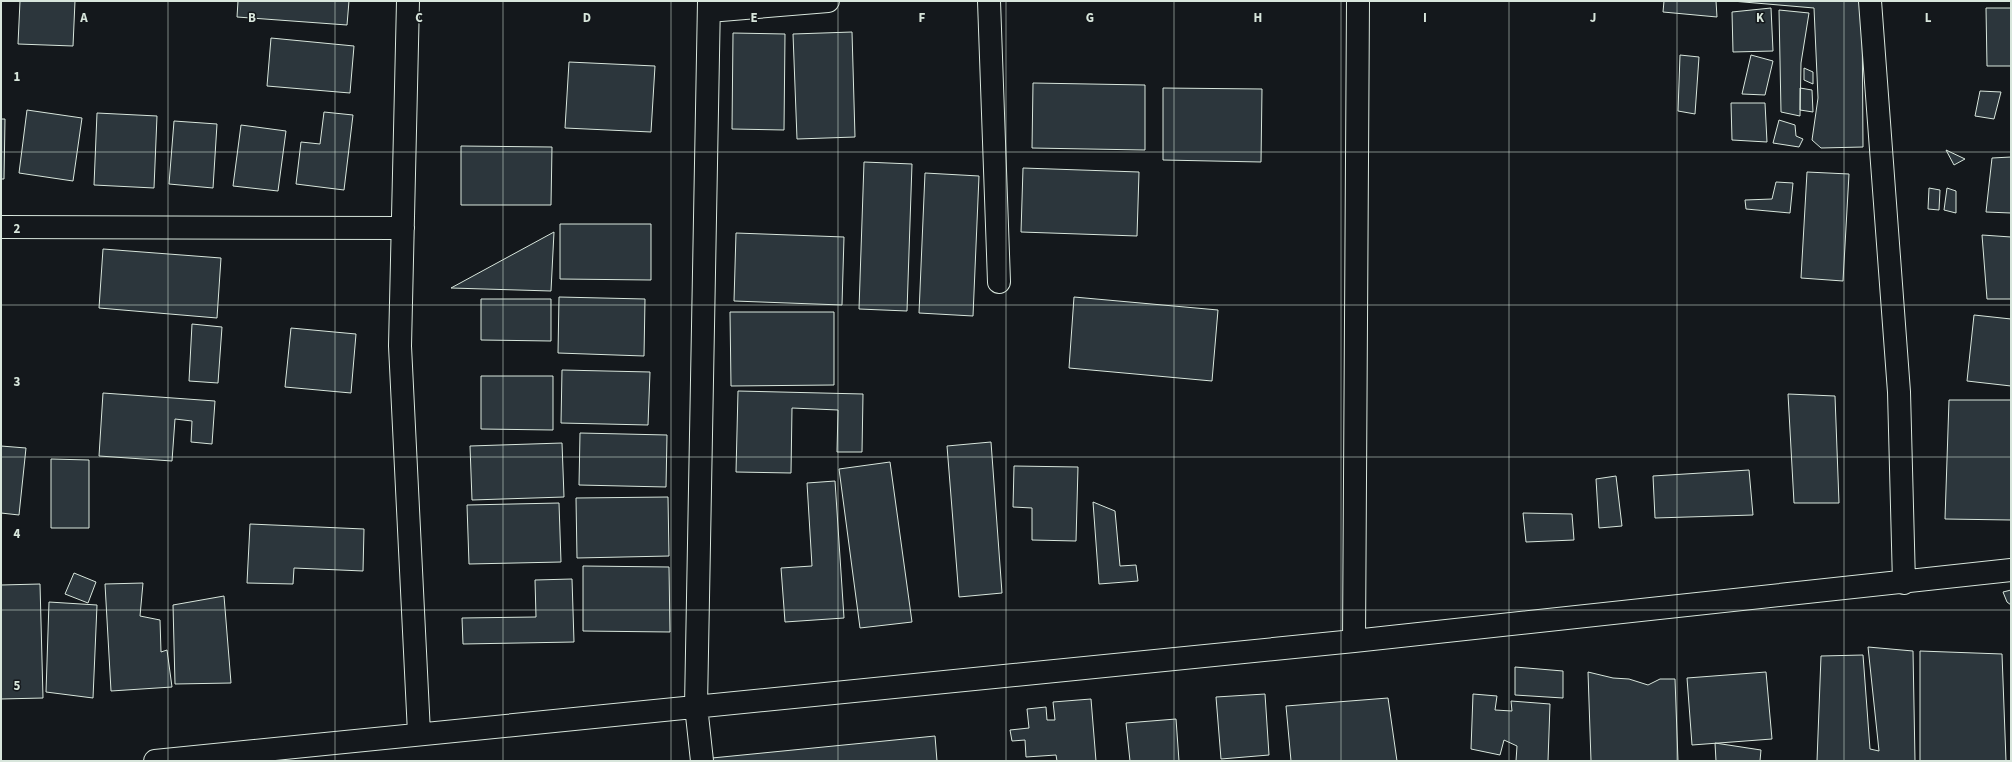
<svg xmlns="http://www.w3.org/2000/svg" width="2012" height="762" font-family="'Source Sans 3',sans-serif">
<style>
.building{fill:#2c363c;stroke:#d8e6dc}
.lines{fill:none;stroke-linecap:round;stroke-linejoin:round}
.minor-casing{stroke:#d8e6dc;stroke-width:24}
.minor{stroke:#14181c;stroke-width:22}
.grid{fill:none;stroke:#d8e6dc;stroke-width:1;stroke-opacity:0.55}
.grid-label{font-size:13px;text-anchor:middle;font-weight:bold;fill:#d8e6dc;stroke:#14181c;stroke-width:3;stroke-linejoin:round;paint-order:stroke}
</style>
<rect width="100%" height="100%" fill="#14181c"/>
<path class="building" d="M20 1H75L73 46 18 44Z
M238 1H349L347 25 237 17Z
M1664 1H1716L1717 17 1663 12Z
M1862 1 1863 147 1821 148 1812 140 1818 98 1814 8 1732 1Z
M1771 8 1773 51 1733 52 1732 12Z
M1986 8H2011V66H1987Z
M1779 10 1809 13 1801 63 1800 116 1781 112Z
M852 32 855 137 797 139 793 34Z
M733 33 785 34 784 130 732 129Z
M271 38 354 46 350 93 267 86Z
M1680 55 1699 57 1695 114 1678 111Z
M1751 55 1773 61 1765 95 1742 94Z
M569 62 655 66 651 132 565 128Z
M1804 68 1813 72V84L1804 80Z
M1033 83 1145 85V150L1032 148Z
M1163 88 1262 89 1261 162 1163 160Z
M1800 88 1812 90 1813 112 1800 110Z
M1980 91 2001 92 1994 119 1975 116Z
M1731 103H1765L1767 142 1732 140Z
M27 110 82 118 73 181 19 173Z
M324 112 353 115 344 190 296 184 301 142 320 144Z
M97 113 157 116 154 188 94 185Z
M1 119H5L4 179H1Z
M1779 120 1795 125 1796 136 1803 139 1799 147 1773 143Z
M174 121 217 124 213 188 169 184Z
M241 125 286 131 278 191 233 186Z
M461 146 552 147 551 205H461Z
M1946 150 1965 159 1954 165Z
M2011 157V213L1986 212 1992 158Z
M864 162 912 164 907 311 859 309Z
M1023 168 1139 172 1137 236 1021 232Z
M1807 172 1849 174 1843 281 1801 278Z
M925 173 979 176 973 316 919 313Z
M1776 182 1793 183 1790 213 1746 209 1745 200 1772 199Z
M1929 188 1940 190 1939 210 1928 209Z
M1947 188 1956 191V213L1944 210Z
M560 224H651V280L560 279Z
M554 232 551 291 451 288Z
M736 233 844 237 842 305 734 301Z
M1982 235 2011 237V299H1987Z
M103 249 221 258 217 318 99 308Z
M559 297 645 299 644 356 558 353Z
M1074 297 1218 310 1212 381 1069 368Z
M481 299H551V341L481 340Z
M730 312H834V385L731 386Z
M1974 315 2011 319V386L1967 381Z
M192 324 222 327 218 383 189 381Z
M291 328 356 334 351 393 285 387Z
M562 370 650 372 648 425 561 423Z
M481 376H553V430L481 429Z
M738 391 863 394 862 452H837L838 410 792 408 791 473 736 472Z
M103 393 215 401 212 444 191 442 192 421 175 419 172 461 99 456Z
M1788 394 1835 396 1839 503H1794Z
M1949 400H2011V520L1945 519Z
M580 433 667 435 666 487 579 485Z
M991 442 1002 593 959 597 947 446Z
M562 443 564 497 472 500 470 446Z
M1 446 26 448 19 515 1 513Z
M51 459 89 460V528H51Z
M890 462 912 622 860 628 839 469Z
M1014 466 1078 467 1076 541 1032 540V508L1013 507Z
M1749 470 1753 515 1655 518 1653 476Z
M1616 476 1622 526 1599 528 1596 479Z
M835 481 844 618 785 622 781 568 812 566 807 483Z
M668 497 669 556 577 558 576 498Z
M1093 502 1115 511 1120 566 1136 565 1138 581 1099 584Z
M559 503 561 562 469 564 467 505Z
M1523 513 1572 514 1574 540 1526 542Z
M250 524 364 529 363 571 294 568 293 584 247 583Z
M583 566 669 567 670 632 583 631Z
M74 573 96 582 88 603 65 594Z
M572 579 574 642 463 644 462 618 536 617 535 580Z
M143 583 140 616 160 620 161 652 167 650 172 687 111 691 105 584Z
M40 584 43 698 1 699V585Z
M2011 590V605L2007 602 2003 592Z
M224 596 231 683 175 684 173 605Z
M49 602 97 605 93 698 46 692Z
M1868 647 1913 651 1915 761H1817L1821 656 1863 655 1870 749 1879 751Z
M1920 651 2002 654 2006 761H1920Z
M1515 667 1563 671V698L1515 695Z
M1588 672 1613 678 1629 679 1648 685 1660 679H1675L1678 761H1591Z
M1766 672 1772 739 1692 745 1687 678Z
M1265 694 1269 755 1221 759 1216 697Z
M1473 694 1497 696 1495 710 1512 711 1511 701 1550 704 1548 761H1516L1517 746 1504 740 1500 755 1471 749Z
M1388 698 1397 761H1291L1286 706Z
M1091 699 1096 761H1057L1056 755 1026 757 1025 740 1012 741 1010 730 1029 728 1027 709 1046 707 1047 720H1055L1053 702Z
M1176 719 1179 761H1130L1126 723Z
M935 736 937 761H713L712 758Z
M1715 743 1761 750 1760 761H1716Z"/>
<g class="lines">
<defs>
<path id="minor" d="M408 1 400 346 419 733
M989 1 999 282
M1870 1 1899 392 1904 583
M709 11 828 1
M1 227 403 228
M1354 641 1358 1
M155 761 1354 641 2011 570
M702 761 696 706 709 1"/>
</defs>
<use href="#minor" class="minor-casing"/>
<use href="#minor" class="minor"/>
</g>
<path class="grid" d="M168 1V761M335 1V761M503 1V761M671 1V761M838 1V761M1006 1V761M1174 1V761M1341 1V761M1509 1V761M1677 1V761M1844 1V761M1 152H2011M1 305H2011M1 457H2011M1 610H2011"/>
<g class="grid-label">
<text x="84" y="22">A</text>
<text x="252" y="22">B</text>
<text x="419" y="22">C</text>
<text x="587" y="22">D</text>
<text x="754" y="22">E</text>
<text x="922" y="22">F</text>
<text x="1090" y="22">G</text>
<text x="1258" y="22">H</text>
<text x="1425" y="22">I</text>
<text x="1593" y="22">J</text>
<text x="1760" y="22">K</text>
<text x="1928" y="22">L</text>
<text x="17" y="81">1</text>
<text x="17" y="233">2</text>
<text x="17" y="386">3</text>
<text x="17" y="538">4</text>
<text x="17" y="690">5</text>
</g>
<rect width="2012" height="762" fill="none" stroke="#d8e6dc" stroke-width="4"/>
</svg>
